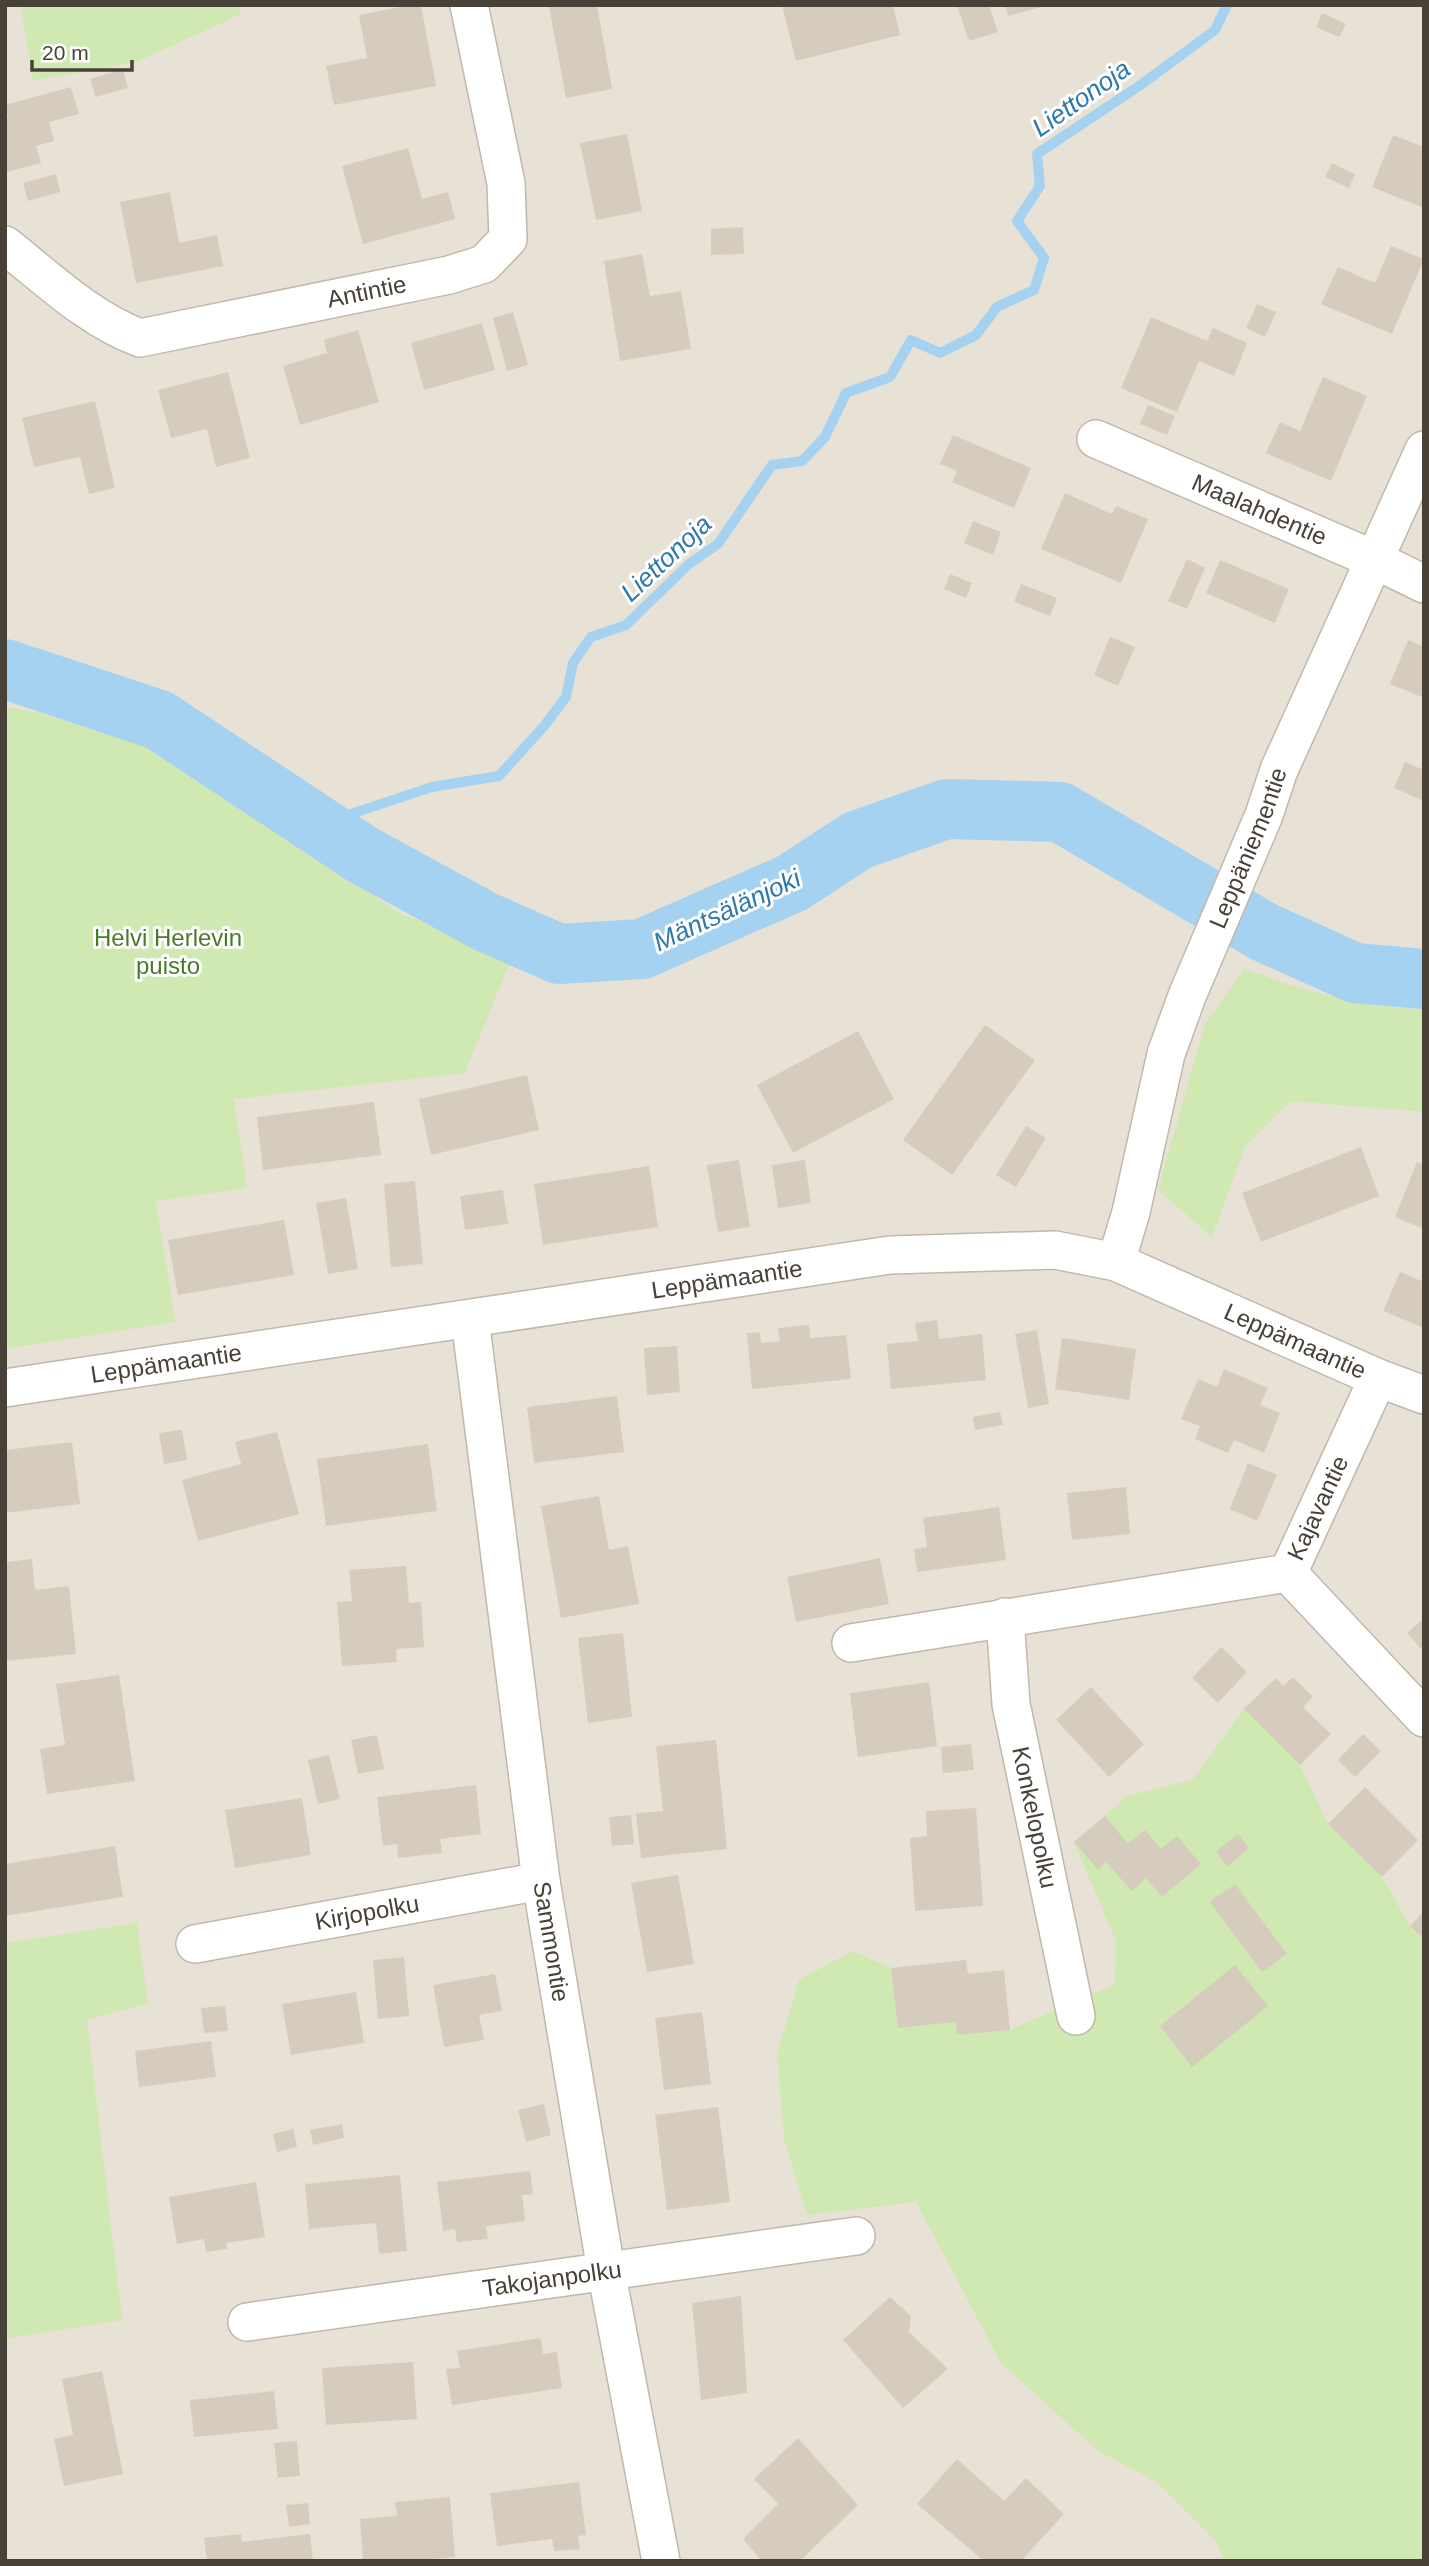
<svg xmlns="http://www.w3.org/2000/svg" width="1429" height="2566" font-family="Arial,sans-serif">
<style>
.residential{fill:#e8e2d6}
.green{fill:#d0e8b1}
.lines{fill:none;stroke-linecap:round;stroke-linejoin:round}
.stream{stroke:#a5d2f0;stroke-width:10}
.river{stroke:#a5d2f0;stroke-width:60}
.building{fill:#d6ccbe}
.minor-casing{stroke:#c0b8ab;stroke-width:40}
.minor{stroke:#fff;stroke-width:37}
.labels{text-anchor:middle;stroke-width:6;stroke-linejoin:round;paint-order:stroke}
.street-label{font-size:24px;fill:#484137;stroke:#fff}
.park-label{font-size:24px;fill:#497a29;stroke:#fff}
.water-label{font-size:26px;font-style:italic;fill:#2e79ac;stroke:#fff}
</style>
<rect width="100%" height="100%" fill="#f4f0e8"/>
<path class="residential" d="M5 5H1424V2561H5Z"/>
<path class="green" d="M21 5H238L241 14 136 62 33 81Z
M5 707 35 712 167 753 399 913 513 954 465 1073 234 1099 247 1188 156 1201 175 1322 5 1349Z
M1244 968C1305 992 1359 1006 1424 1010V1112L1291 1101 1245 1147 1212 1237 1158 1190 1205 1024Z
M1244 1709 1300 1765 1328 1824 1382 1877 1410 1926 1424 1939V2561H1225L1215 2540 1158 2483 1097 2450 1001 2363 916 2202 807 2215 784 2139 777 2054 799 1980 852 1951 891 1968 898 2028 956 2022 957 2035 1010 2030 1115 1984 1116 1941 1074 1842 1127 1796 1192 1780Z
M137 1923 148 2003 87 2020 122 2320 5 2339V1943Z"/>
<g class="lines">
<path class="stream" d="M318 825 432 787 499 776 544 726 566 697 573 663 591 637 626 625 689 564 718 544 772 465 802 461 825 437 846 393 890 377 911 340 940 353 976 335 997 307 1034 290 1044 258 1017 221 1040 186 1037 154 1142 84 1215 30 1227 5"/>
<path class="river" d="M5 669 159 720 363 855 486 922 559 954 642 949 792 883 858 840 947 809 1060 812 1264 932 1355 973 1424 979"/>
</g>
<path class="building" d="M411 5H421L436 86 334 105 326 66 367 58 359 15Z
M559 5H597L612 89 566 98 549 7Z
M782 5H893L900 35 796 61Z
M957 5H989L998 32 969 41Z
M1005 5H1045V6L1008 16Z
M1322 13 1346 24 1339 37 1316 27Z
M123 69 128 88 96 97 90 79Z
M71 87 79 114 49 122 54 141 36 146 41 163 7 172 5 164V118H8L5 105Z
M627 134 642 211 596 220 580 143Z
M1393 135 1424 147V208L1372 187Z
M408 148 422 199 448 192 455 219 363 244 342 166Z
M1332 163 1355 174 1349 188 1325 177Z
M56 174 60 192 28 201 23 183Z
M170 192 179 243 217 235 223 266 136 283 120 202Z
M743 227 744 254 711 255V229Z
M1391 246 1424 259 1392 334 1321 304 1338 267 1375 283Z
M642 254 650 296 681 291 691 349 620 361 604 261Z
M1257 304 1276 312 1265 337 1246 328Z
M513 312 528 365 507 371 493 318Z
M1151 317 1207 341 1213 328 1247 343 1234 376 1199 361 1177 412 1121 388Z
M482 323 495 370 424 390 411 343Z
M358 330 379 402 300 425 283 366 327 353 324 340Z
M228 372 250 458 216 467 207 429 171 438 158 390Z
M1323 377 1367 396 1331 481 1266 453 1280 422 1300 431Z
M95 401 115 488 89 494 80 457 34 467 22 418Z
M1148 405 1175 416 1167 435 1140 424Z
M953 435 1031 468 1014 508 952 482 957 471 940 464Z
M1065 493 1112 514 1116 506 1148 519 1121 583 1041 549Z
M973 521 1001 532 993 555 964 543Z
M1187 559 1205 568 1187 609 1168 601Z
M1220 560 1289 589 1275 623 1206 593Z
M950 574 972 583 966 598 944 589Z
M1021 584 1057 598 1050 616 1014 602Z
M1110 637 1135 647 1118 686 1094 675Z
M1408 640 1424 647V698L1390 684Z
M1405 762 1424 770V801L1394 788Z
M985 1025 1035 1060 952 1175 903 1140Z
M858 1031 894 1099 793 1153 757 1085Z
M527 1075 539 1130 431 1155 419 1099Z
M374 1102 381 1155 263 1170 257 1117Z
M1026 1126 1046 1138 1016 1187 996 1175Z
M1361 1147 1379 1196 1261 1242 1242 1193Z
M739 1160 750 1227 718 1232 707 1165Z
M805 1160 811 1203 778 1208 772 1165Z
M1417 1162 1424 1165V1229L1395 1217Z
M649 1166 658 1227 543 1245 534 1184Z
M415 1181 423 1264 391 1267 384 1184Z
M503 1190 508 1224 465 1230 460 1196Z
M346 1198 358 1269 328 1274 316 1203Z
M284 1220 294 1275 178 1295 168 1240Z
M1400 1272 1424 1282V1328L1383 1311Z
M937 1320 939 1339 982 1334 986 1380 891 1389 887 1344 918 1341 915 1323Z
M809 1325 810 1338 846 1335 851 1379 752 1389 747 1333 760 1332 761 1343 780 1341 778 1328Z
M1037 1330 1049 1404 1028 1408 1015 1334Z
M1062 1338 1136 1349 1129 1400 1055 1389Z
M677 1346 680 1392 647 1395 644 1348Z
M1224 1369 1268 1388 1260 1405 1280 1413 1264 1453 1234 1440 1228 1453 1195 1439 1200 1426 1181 1419 1198 1379 1217 1387Z
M617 1396 624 1452 534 1463 527 1407Z
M1000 1412 1003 1425 975 1430 973 1417Z
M182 1430 187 1460 164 1464 159 1433Z
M277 1432 299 1514 198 1541 182 1480 241 1464 235 1442Z
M72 1442 80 1504 5 1513V1450Z
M428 1444 437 1511 326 1526 317 1459Z
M1248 1463 1277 1475 1257 1521 1230 1509Z
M1126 1487 1130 1534 1072 1540 1067 1493Z
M599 1496 609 1550 628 1546 639 1604 561 1618 541 1506Z
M999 1507 1006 1560 917 1572 914 1549 927 1547 923 1518Z
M880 1558 889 1604 796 1622 787 1577Z
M32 1559 35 1590 69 1586 76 1654 5 1661V1562Z
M406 1566 409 1603 421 1602 424 1647 396 1649 397 1662 342 1666 337 1602 352 1601 349 1570Z
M1424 1618V1652L1407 1633Z
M623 1633 632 1717 588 1723 578 1638Z
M1221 1647 1247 1672 1218 1703 1192 1678Z
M119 1675 135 1781 47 1794 40 1749 65 1745 56 1684Z
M1293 1677 1313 1697 1303 1707 1331 1734 1300 1765 1244 1709 1276 1678 1283 1686Z
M929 1682 937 1746 858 1757 850 1693Z
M1091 1687 1144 1744 1109 1777 1056 1720Z
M1363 1734 1381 1751 1355 1777 1338 1760Z
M377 1735 384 1769 358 1774 351 1740Z
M716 1740 727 1849 641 1858 636 1813 663 1811 656 1746Z
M971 1744 974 1770 943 1773 941 1747Z
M329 1755 340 1799 318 1804 308 1760Z
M476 1785 481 1834 440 1839 442 1853 398 1858 397 1844 383 1846 377 1797Z
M1365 1787 1418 1840 1382 1877 1328 1824Z
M302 1798 311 1855 235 1868 225 1810Z
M976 1808 983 1906 915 1911 910 1838 927 1836 926 1811Z
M631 1815 634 1844 612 1846 609 1817Z
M1105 1816 1128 1844 1145 1830 1161 1849 1177 1836 1201 1864 1162 1897 1146 1878 1132 1891 1106 1862 1098 1870 1074 1842Z
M1238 1834 1249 1848 1227 1867 1216 1851Z
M115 1846 123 1897 5 1916V1864Z
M678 1875 694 1964 647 1972 631 1883Z
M1235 1884 1287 1954 1262 1972 1210 1902Z
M1424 1911V1939L1410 1926Z
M404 1957 409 2016 378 2019 373 1960Z
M966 1960 968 1974 1004 1970 1010 2030 957 2035 956 2022 898 2028 891 1968Z
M1235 1965 1268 2006 1192 2067 1160 2026Z
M495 1974 502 2011 479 2015 484 2040 444 2047 433 1985Z
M356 1992 364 2043 291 2055 282 2004Z
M225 2006 228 2031 204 2033 201 2008Z
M702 2012 711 2084 664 2090 655 2018Z
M211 2041 216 2077 139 2087 135 2051Z
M544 2104 551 2135 526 2142 518 2110Z
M718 2107 730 2202 667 2210 655 2115Z
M342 2124 344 2138 313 2145 310 2130Z
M293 2129 297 2147 277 2152 273 2134Z
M530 2171 533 2194 522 2195 525 2221 486 2226 488 2239 457 2242 455 2229 443 2231 437 2182Z
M400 2175 407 2251 379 2254 376 2223 309 2229 305 2184Z
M256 2182 265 2237 226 2243 227 2249 206 2252 204 2239 177 2244 169 2197Z
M741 2296 747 2393 701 2400 692 2303Z
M890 2297 911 2316 909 2332 948 2369 903 2408 843 2340Z
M541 2338 543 2354 557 2352 562 2388 452 2405 446 2369 460 2368 457 2351Z
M413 2362 417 2419 326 2425 322 2368Z
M102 2371 123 2474 64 2486 54 2439 73 2435 62 2379Z
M274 2391 278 2429 194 2437 190 2400Z
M798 2438 858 2505 800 2561H762L743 2539 778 2504 754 2479Z
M297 2441 300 2476 278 2478 274 2443Z
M957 2459 1004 2501 1026 2478 1064 2514 1021 2561H984L917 2504Z
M579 2482 586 2535 578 2536 580 2549 554 2551 552 2539 497 2546 490 2493Z
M450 2497 455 2557 414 2561H363L360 2519 397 2516 395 2502Z
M308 2503 310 2524 289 2527 286 2505Z
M241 2534 242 2542 310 2534 313 2561H207L204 2538Z"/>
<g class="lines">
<defs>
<g id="minor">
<path id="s1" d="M5 245C48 279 89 319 140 338L449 275 484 264 508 239 506 183 469 5"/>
<path id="s2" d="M1096 439 1373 559 1424 584"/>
<path id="s3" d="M1116 1262 1131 1212 1166 1054 1187 996 1264 815 1279 770 1424 450"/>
<path id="s4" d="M470 1319 541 1881 606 2270 661 2561"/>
<path d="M1378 1378 1288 1573 1424 1718"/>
<path id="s5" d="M5 1388 890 1255 1055 1250 1116 1262 1378 1378 1424 1395"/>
<path id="s6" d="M1005 1617 1011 1704 1076 2016"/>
<path d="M851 1643 1288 1573"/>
<path id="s7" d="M195 1944 541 1881"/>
<path id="s8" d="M247 2322 856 2236"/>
</g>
</defs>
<use href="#minor" class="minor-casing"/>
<use href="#minor" class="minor"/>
</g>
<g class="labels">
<g class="street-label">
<text dy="8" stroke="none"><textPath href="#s1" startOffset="396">Antintie</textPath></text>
<text dy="8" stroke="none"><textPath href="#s2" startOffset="178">Maalahdentie</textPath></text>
<text dy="8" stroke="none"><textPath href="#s3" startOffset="436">Leppäniementie</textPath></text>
<text dy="8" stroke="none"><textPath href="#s5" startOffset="730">Leppämaantie</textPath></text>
<text dy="8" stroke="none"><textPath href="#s5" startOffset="1318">Leppämaantie</textPath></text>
<text dy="8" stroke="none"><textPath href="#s5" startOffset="163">Leppämaantie</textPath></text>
<text transform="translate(1318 1508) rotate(-65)" y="8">Kajavantie</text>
<text dy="8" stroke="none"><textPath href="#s6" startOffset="203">Konkelopolku</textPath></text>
<text dy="8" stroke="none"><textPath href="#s7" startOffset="175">Kirjopolku</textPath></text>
<text dy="8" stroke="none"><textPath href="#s4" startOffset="628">Sammontie</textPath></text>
<text dy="8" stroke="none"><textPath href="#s8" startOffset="308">Takojanpolku</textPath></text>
</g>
<g class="park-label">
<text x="168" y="946">Helvi Herlevin<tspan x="168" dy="28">puisto</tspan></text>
</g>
<g class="water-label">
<text transform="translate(1081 98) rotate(-35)" y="9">Liettonoja</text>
<text transform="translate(666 558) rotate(-43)" y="9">Liettonoja</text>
<text transform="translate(727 910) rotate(-25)" y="9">Mäntsälänjoki</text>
</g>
</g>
<rect width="1429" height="2566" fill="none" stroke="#484137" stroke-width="14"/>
<path d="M32 60v10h100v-10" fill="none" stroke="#484137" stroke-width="3.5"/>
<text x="42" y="60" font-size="21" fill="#484137" stroke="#ffffff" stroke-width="5" paint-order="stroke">20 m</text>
</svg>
